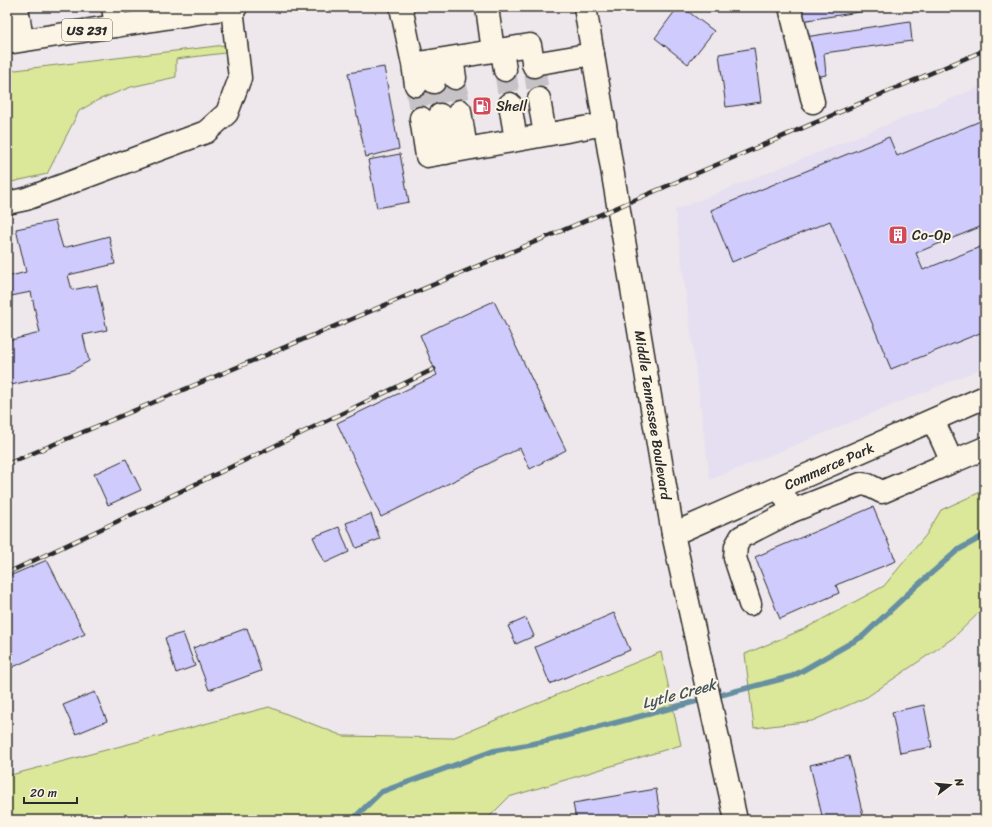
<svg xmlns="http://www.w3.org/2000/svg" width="992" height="827" font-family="Sriracha,sans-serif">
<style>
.built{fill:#e5dff1}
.green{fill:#dbe799;stroke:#838962}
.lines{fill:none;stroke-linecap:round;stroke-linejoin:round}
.stream{stroke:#668fa1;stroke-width:5.5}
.building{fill:#cfcbfd;stroke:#2b2b2b}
.minor-tunnel{stroke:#c7c2c5;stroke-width:22;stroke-dasharray:22 11;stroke-linecap:butt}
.minor-casing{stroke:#2b2b2b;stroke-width:25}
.major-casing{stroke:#2b2b2b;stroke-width:25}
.minor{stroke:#fcf5e5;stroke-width:22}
.major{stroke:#fcf5e5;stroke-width:22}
.rail-casing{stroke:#2b2b2b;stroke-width:4.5}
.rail{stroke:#fcf5e5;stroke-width:3;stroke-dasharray:9;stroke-linecap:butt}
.labels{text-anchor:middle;stroke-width:4;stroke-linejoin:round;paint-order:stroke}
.shield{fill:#fcf5e5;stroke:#6a6863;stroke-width:1}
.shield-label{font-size:13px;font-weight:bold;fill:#2b2b2b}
.poi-label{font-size:14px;fill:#2b2b2b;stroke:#fcf5e5;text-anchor:start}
.street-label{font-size:14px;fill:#2b2b2b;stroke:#fcf5e5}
.water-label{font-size:15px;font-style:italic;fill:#44555c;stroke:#fcf5e5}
</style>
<rect width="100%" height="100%" fill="#eee8ec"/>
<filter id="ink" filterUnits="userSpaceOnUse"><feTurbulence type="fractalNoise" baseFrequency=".025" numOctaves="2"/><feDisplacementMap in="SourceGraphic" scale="8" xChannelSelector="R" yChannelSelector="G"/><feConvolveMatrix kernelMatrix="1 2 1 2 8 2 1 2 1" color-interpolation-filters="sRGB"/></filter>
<g filter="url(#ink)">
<path class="built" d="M985 85V367L710 480 675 210Z"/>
<path class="green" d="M225 45V53L176 59V77L131 87 98 100 79 111 47 174 7 183V71Z
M985 490V607L953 638 867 697 812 721 754 728 745 654 804 629 884 586 926 535 941 510Z
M661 652 681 745 509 797 486 820H7V776L269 707 343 736 452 738Z"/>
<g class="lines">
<path class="stream" d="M713 697 793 676 863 636 912 590 958 550 985 535
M352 820 381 792 493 751 547 741 705 699"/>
</g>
<path class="building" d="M678 7H682L714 31 688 64 655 38Z
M799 7H891L801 21Z
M910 21 912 41 824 53 826 75 810 78 805 37Z
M754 48 761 102 726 107 719 54Z
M384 67 399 149 366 157 348 73Z
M985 119V225L916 253 923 270 985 245V331L891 369 830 221 732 262 711 210 889 137 897 156Z
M400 154 409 202 377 208 368 160Z
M55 221 63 248 109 236 115 264 68 275 72 290 97 285 107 330 83 335 89 361 71 371 7 386V341L40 333 31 292 11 296 7 277 26 272 16 229Z
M494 301 566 450 530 469 520 448 381 517 337 423 437 375 420 335Z
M126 459 141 490 108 505 94 474Z
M873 507 896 561 836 585 839 593 780 619 755 557Z
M371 514 380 539 356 548 346 523Z
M339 527 349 552 325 563 313 537Z
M47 560 85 634 11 668 7 659V577Z
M614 613 630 650 550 684 535 647Z
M526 618 534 636 516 644 508 626Z
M247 628 261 671 209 690 193 648Z
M183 633 195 666 176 673 165 638Z
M95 692 107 721 76 734 63 705Z
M924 705 932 747 900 753 892 712Z
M849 756 864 820H823L810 765Z
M656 789 661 820H576L573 803Z"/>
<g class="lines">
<path class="minor-tunnel" d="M534 66 539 99
M505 70 510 104
M455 78 460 111
M434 82 440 115
M416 85 421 118"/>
<defs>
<path id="minor" d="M17 7 22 40
M113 7 116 26
M401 7 413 64 530 45 534 66
M487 7 493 51
M790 7 813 102
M502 50 505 70
M452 58 455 78
M431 61 434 82
M413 64 416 85
M533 64 593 54
M539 99 545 135 605 124
M510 104 516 140
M460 111 466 149
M440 115 446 153
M421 118 427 156 545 135
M7 203 26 199 206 132 227 113 240 78 232 8
M933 420 952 462 985 448
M780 487 792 511 861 484 868 485 882 492 952 462
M673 534 985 397
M750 604 735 558 736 546 741 537 792 511"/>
<path id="major" d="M585 7 673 534 736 820
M7 43 236 7"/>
</defs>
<use href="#minor" class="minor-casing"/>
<use href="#major" class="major-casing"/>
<use href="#minor" class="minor"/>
<use href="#major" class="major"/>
<defs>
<path id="rail" d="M7 464 618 207 985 50
M7 573 148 507 434 369"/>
</defs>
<use href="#rail" class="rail-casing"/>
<use href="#rail" class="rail"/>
</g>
</g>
<defs>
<symbol id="fuel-square" viewBox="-11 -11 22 22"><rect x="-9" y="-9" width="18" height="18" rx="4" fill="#d1495b" stroke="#fcf5e5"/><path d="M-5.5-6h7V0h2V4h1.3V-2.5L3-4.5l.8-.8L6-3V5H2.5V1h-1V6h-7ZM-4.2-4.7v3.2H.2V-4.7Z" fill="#fff"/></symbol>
<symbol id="building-square" viewBox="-11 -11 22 22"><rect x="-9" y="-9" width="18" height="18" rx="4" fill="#d1495b" stroke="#fcf5e5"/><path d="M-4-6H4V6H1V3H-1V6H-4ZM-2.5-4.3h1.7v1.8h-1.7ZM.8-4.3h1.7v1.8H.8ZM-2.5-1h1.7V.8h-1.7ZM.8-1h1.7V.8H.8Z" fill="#fff"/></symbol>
</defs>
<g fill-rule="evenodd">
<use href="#fuel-square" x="471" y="95" width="22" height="22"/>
<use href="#building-square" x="887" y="224" width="22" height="22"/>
</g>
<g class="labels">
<rect class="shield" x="62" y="19" width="50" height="22" rx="3"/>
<g class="shield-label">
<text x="87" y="35">US 231</text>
</g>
<g class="poi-label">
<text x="496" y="111">Shell</text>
<text x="912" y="240">Co-Op</text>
</g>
<g class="street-label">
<text transform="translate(653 415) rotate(81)" y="5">Middle Tennessee Boulevard</text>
<text transform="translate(829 466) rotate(-24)" y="5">Commerce Park</text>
</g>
<g class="water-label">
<text transform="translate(679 694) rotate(-15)" y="5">Lytle Creek</text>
</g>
</g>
<rect width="992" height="827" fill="none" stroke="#fcf5e5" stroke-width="24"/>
<rect x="12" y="12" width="968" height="803" fill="none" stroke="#2b2b2b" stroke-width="1.5" filter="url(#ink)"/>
<g transform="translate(950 785) rotate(74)" stroke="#fcf5e5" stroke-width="3" paint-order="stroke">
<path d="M0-3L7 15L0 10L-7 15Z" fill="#2b2b2b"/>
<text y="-6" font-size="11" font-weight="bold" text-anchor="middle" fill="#2b2b2b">N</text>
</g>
<path d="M24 797v6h53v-6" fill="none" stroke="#2b2b2b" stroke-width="2"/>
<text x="30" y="797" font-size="12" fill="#2b2b2b" stroke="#fcf5e5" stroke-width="3" paint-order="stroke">20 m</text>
</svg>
